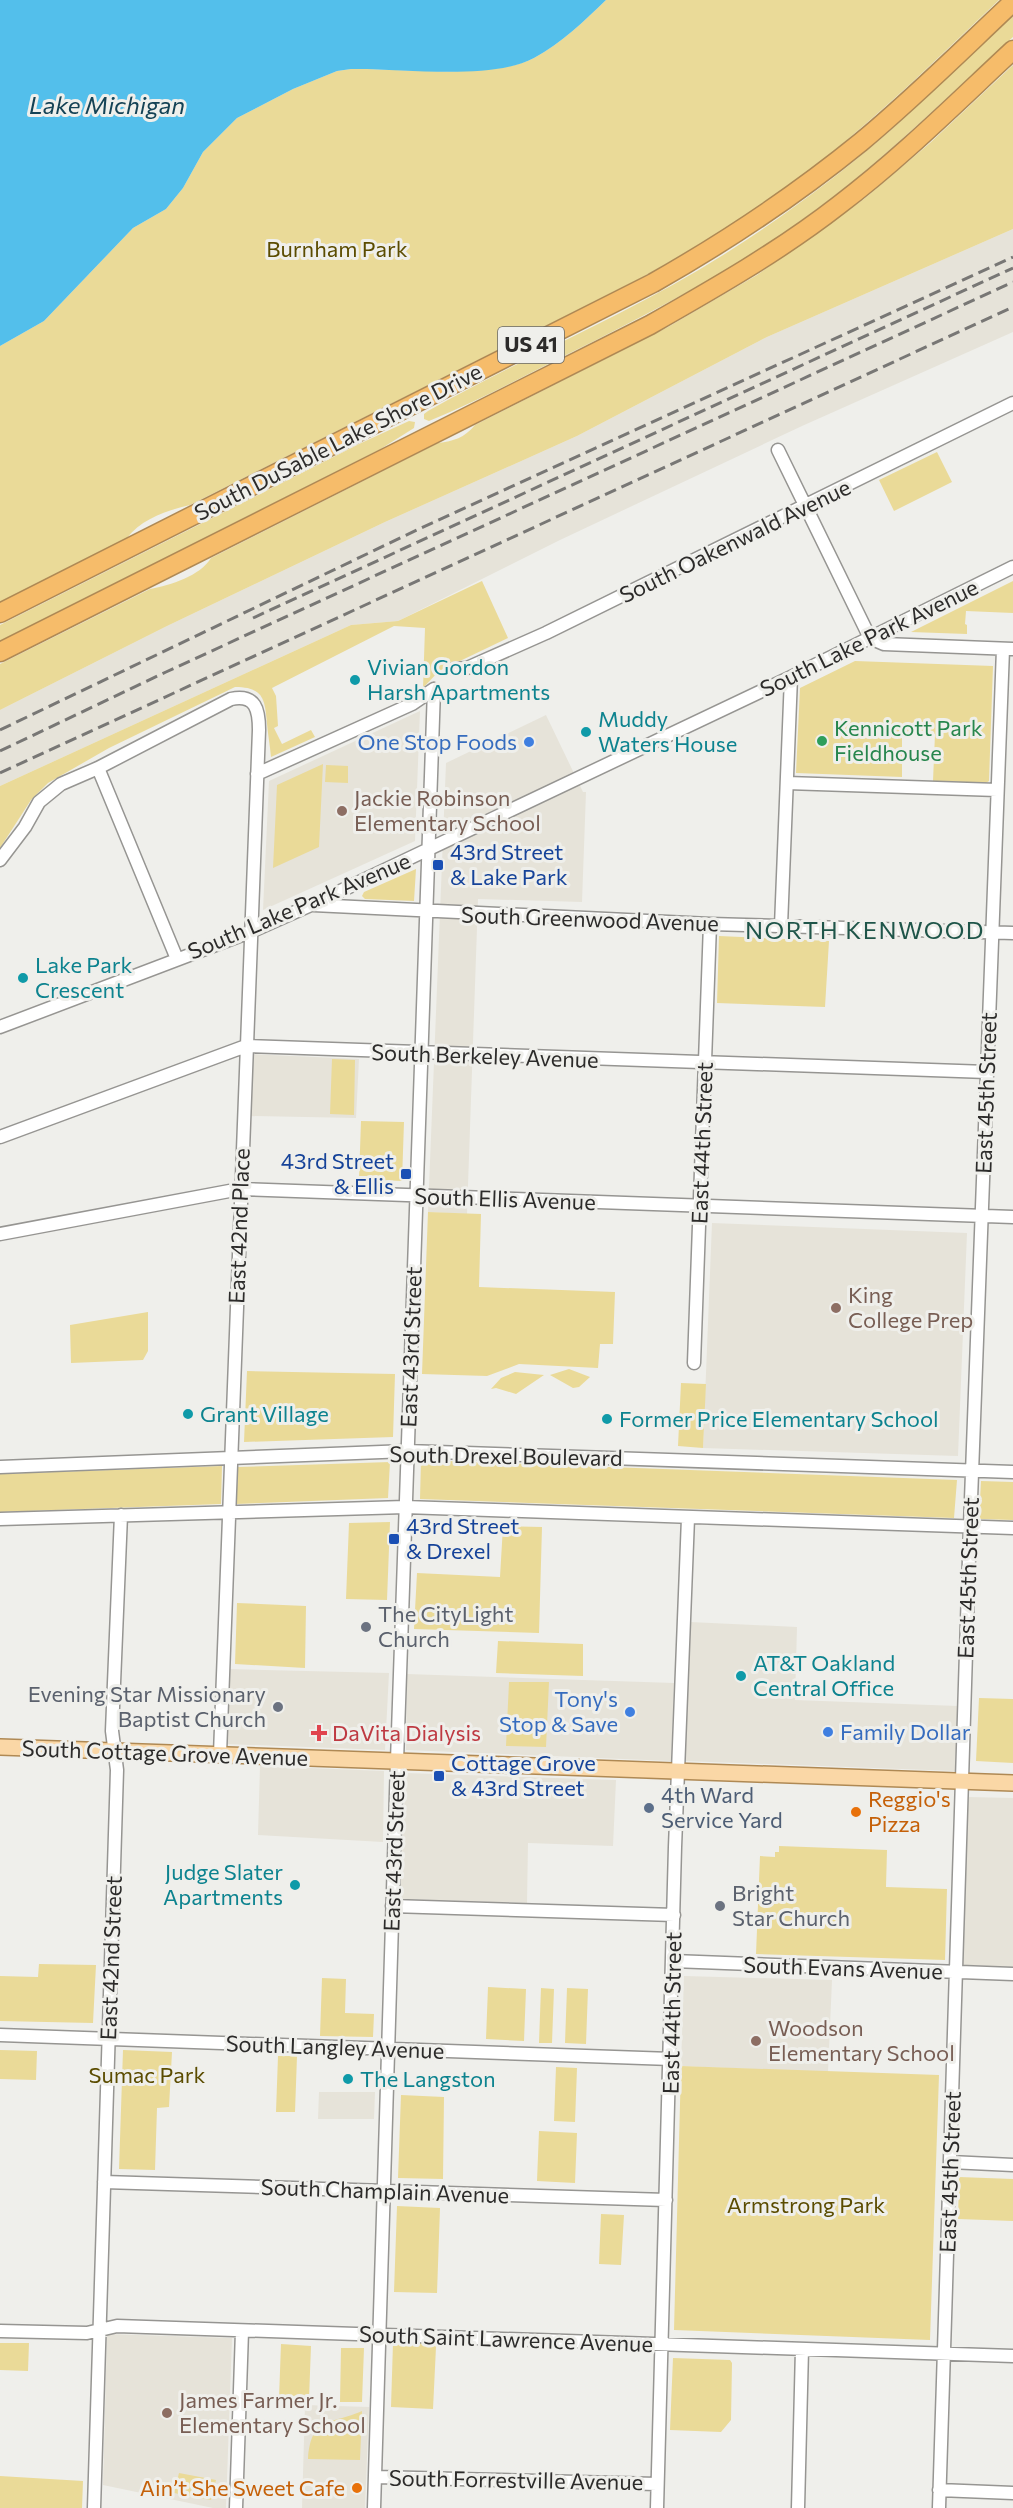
<svg xmlns="http://www.w3.org/2000/svg" width="1013" height="2508" font-family="Commissioner,sans-serif">
<style>
.built{fill:#e6e3d9}
.green{fill:#eada98}
.water{fill:#53bfeb}
.lines{fill:none;stroke-linecap:round;stroke-linejoin:round}
.minor-casing{stroke:#969592;stroke-width:15}
.major-casing{stroke:#af8954;stroke-width:18}
.highway-casing{stroke:#af8954;stroke-width:21}
.minor{stroke:#fff;stroke-width:12}
.major{stroke:#fad7a6;stroke-width:15}
.highway{stroke:#f6bc6a;stroke-width:18}
.rail{stroke:#787775;stroke-width:3;stroke-dasharray:12 6;stroke-linecap:butt}
.culture-dot{fill:#0f9aa8;stroke:#efefeb;stroke-width:2}
.leisure-dot{fill:#2e9e5b;stroke:#efefeb;stroke-width:2}
.shop-dot{fill:#3f7fe0;stroke:#efefeb;stroke-width:2}
.education-dot{fill:#8d6e63;stroke:#efefeb;stroke-width:2}
.transit-dot{fill:#1a4fb4;stroke:#efefeb;stroke-width:2}
.worship-dot{fill:#6b7280;stroke:#efefeb;stroke-width:2}
.health-dot{fill:#e0444e;stroke:#efefeb;stroke-width:2}
.service-dot{fill:#5c6f8a;stroke:#efefeb;stroke-width:2}
.food-dot{fill:#e8710a;stroke:#efefeb;stroke-width:2}
.labels{text-anchor:middle;stroke-width:6;stroke-linejoin:round;paint-order:stroke}
.shield{fill:#efefeb;stroke:#666664;stroke-width:1.5}
.shield-label{font-size:21px;font-weight:bold;fill:#2c2b2a}
.park-label{font-size:22px;fill:#5b4c00;stroke:#efefeb}
.street-label{font-size:22px;fill:#2c2b2a;stroke:#efefeb}
.culture-label{font-size:22px;fill:#0d838f;stroke:#efefeb;text-anchor:start}
.leisure-label{font-size:22px;fill:#27864d;stroke:#efefeb;text-anchor:start}
.shop-label{font-size:22px;fill:#366cbe;stroke:#efefeb;text-anchor:end}
.education-label{font-size:22px;fill:#785e54;stroke:#efefeb;text-anchor:start}
.transit-label{font-size:22px;fill:#164399;stroke:#efefeb;text-anchor:start}
.worship-label{font-size:22px;fill:#5b616d;stroke:#efefeb;text-anchor:start}
.health-label{font-size:22px;fill:#be3a42;stroke:#efefeb;text-anchor:start}
.service-label{font-size:22px;fill:#4e5e75;stroke:#efefeb;text-anchor:start}
.food-label{font-size:22px;fill:#c56008;stroke:#efefeb;text-anchor:start}
.water-label{font-size:24px;font-style:italic;fill:#144255;stroke:#efefeb}
.neighbourhood-label{font-size:24px;letter-spacing:1.5px;fill:#1f5549;stroke:#efefeb}
</style>
<rect width="100%" height="100%" fill="#efefeb"/>
<path class="built" d="M1013 229V332L802 426 560 540 398 621 351 625 0 786V710L167 626 385 522 577 436 767 337Z
M420 711 415 841 263 910 269 781Z
M546 715 583 792H586L582 902 478 899 467 1214 428 1212 446 763Z
M251 1054 359 1059 356 1118 248 1116Z
M712 1223 967 1233 958 1456 703 1448Z
M690 1622 797 1627 795 1700 958 1706 955 1771 685 1761Z
M229 1669 389 1673 385 1750 226 1744Z
M407 1674 674 1683 671 1761 406 1750Z
M260 1766 384 1771 383 1842 258 1835Z
M406 1773 616 1780 613 1846 528 1843 527 1903 399 1899Z
M967 1797 1013 1798V1967L962 1965Z
M684 1976 832 1980 828 2072 681 2066Z
M319 2092H375L374 2119H318Z
M107 2334 232 2338 226 2508H213L103 2485Z
M305 2405 369 2407 365 2508H302Z"/>
<path class="green" d="M606 0H999C941 55 883 112 820 162 762 207 701 245 637 280L190 505C168 510 141 519 127 538L0 602V346L44 321 133 228 166 209 183 188 203 152 237 118 293 89 337 71 351 69C403 68 490 80 534 58 562 43 584 21 606 0Z
M1013 16V37C952 92 894 150 829 200 750 261 661 308 572 352 524 376 478 401 429 421L424 419V414L428 411C527 355 635 312 731 250 787 214 841 174 891 130 932 93 972 53 1013 16Z
M1013 65V229L767 337 577 436 385 522 167 626 0 710V664L150 589C171 585 200 576 211 558L438 443C454 441 464 438 475 425L668 327 757 275 864 199 930 143Z
M409 421 415 422 414 428 379 450 0 641V625L359 444Z
M937 452 952 482 894 511 879 480Z
M482 581 508 638 439 671 423 688 425 628 394 626 272 688 276 696 278 726 274 728 282 744 311 730 315 737 271 757C270 746 268 735 267 724 265 700 264 687 235 687L109 748 48 783 31 800 0 848V786L351 625 398 621Z
M1013 581V613L966 611 965 624 967 625V634L911 632Z
M855 661 993 666 989 781 986 783 933 781 935 734H902V777L796 773 800 688Z
M323 764 319 847 273 868 277 785Z
M326 765 348 766V783L325 782Z
M416 869 414 901 365 899 362 896 364 892Z
M719 936 829 941 825 1007 717 1003Z
M332 1059 355 1060 354 1115 330 1114Z
M361 1121 404 1122 402 1181 359 1179Z
M428 1212 481 1214 479 1287 615 1292 613 1344H600L598 1368 519 1364 487 1376 422 1374Z
M148 1312V1351L143 1360 71 1363 70 1325Z
M569 1369 590 1377 579 1387 573 1388 550 1375Z
M247 1371 395 1374 393 1437 244 1442Z
M515 1372 544 1375 516 1394 496 1388 491 1389 501 1378Z
M681 1383 706 1384 703 1448 678 1446Z
M421 1460 957 1480 954 1518 420 1499Z
M390 1462 388 1498 236 1504 238 1467Z
M222 1466 221 1504 0 1512V1474Z
M981 1481 1013 1482V1520L979 1519Z
M390 1522 387 1600 346 1599 349 1523Z
M503 1526 542 1527 539 1633 414 1629 417 1573 500 1577Z
M237 1603 306 1606 305 1668 235 1664Z
M498 1641 583 1644V1676L496 1673Z
M509 1682H549L546 1747 506 1746Z
M979 1698 1013 1699V1763L976 1761Z
M779 1846 887 1850 886 1887 947 1889 945 1960 756 1954 760 1856 775 1857V1852H779Z
M39 1964 96 1965 93 2023 0 2021V1976L38 1977Z
M322 1978 346 1979 345 2013 374 2014 373 2037 320 2036Z
M488 1987 526 1989 524 2041 486 2039Z
M541 1988 554 1989 552 2043H539Z
M567 1988 588 1989 586 2044 565 2043Z
M0 2050 37 2051 36 2080 0 2079Z
M123 2050 172 2052 169 2107 157 2108 155 2170 119 2169Z
M278 2056H297L295 2112H276Z
M681 2066 939 2075 930 2340 674 2330Z
M556 2067 577 2068 575 2122 554 2121Z
M401 2095 444 2097 443 2179 398 2178Z
M539 2131 577 2133 575 2183 537 2181Z
M959 2177 1013 2179V2221L958 2219Z
M397 2206 440 2208 437 2293 394 2292Z
M601 2214 624 2215 621 2265 599 2264Z
M0 2343H29L28 2371 0 2370Z
M393 2343H432L436 2347 433 2409 391 2407Z
M281 2344 311 2346 309 2399 279 2398Z
M341 2348H364L362 2402H340Z
M673 2358 730 2360 732 2363 731 2420 721 2432 670 2430Z
M362 2411 360 2460 308 2459C311 2415 332 2425 362 2411Z
M179 2473 216 2480 211 2500 174 2493Z
M0 2476 83 2481 82 2508H0Z"/>
<path class="water" d="M0 0H606C584 21 562 43 534 58 490 81 402 68 351 69L337 71 293 89 237 118 203 152 183 188 166 209 133 228 44 321 0 346Z"/>
<g class="lines">
<defs>
<path id="minor" d="M778 450 870 638 884 644 1013 649
M454 669 467 668 546 633 1013 403
M98 768 177 959
M257 774 412 704 434 689
M787 783 997 790
M0 860 25 827 39 802 61 784 98 768 231 699C256 694 259 710 259 730L220 1754
M313 905 710 924 1013 933
M781 926 791 677
M0 1027 250 932 311 905 791 677 1013 567
M0 1137 246 1046 987 1072
M0 1234 240 1189 1013 1217
M694 1363 710 924
M0 1467 407 1451 1013 1472
M0 1519 405 1507 1013 1528
M392 1906 674 1915
M673 1961 1013 1974
M0 2035 671 2059
M950 2162 1013 2165
M104 2182 666 2200
M0 2331 87 2333 117 2326 1013 2356
M375 2477 657 2484
M939 2490 1013 2493
M94 2508 117 1770 112 1731 121 1515
M236 2508 242 2331
M374 2508 397 1761 434 689
M657 2508 675 1847 688 1518
M798 2508 802 2349
M939 2508 970 1526 1003 649"/>
<path id="major" d="M0 1747 1013 1783"/>
<path id="highway" d="M0 613 653 283C727 241 796 195 861 142 914 98 963 49 1013 2
M0 652 650 325C715 288 780 251 839 205 901 158 956 103 1013 50"/>
</defs>
<use href="#minor" class="minor-casing"/>
<use href="#major" class="major-casing"/>
<use href="#highway" class="highway-casing"/>
<use href="#minor" class="minor"/>
<use href="#major" class="major"/>
<use href="#highway" class="highway"/>
<path class="rail" d="M253 618 1013 268
M0 730 421 528 1013 257
M0 751 166 672 1013 282
M0 773 1013 307"/>
</g>
<g class="culture-dot">
<circle cx="355" cy="680" r="6"/>
<circle cx="586" cy="732" r="6"/>
<circle cx="23" cy="978" r="6"/>
<circle cx="188" cy="1414" r="6"/>
<circle cx="607" cy="1419" r="6"/>
<circle cx="741" cy="1676" r="6"/>
<circle cx="295" cy="1885" r="6"/>
<circle cx="348" cy="2079" r="6"/>
</g>
<circle class="leisure-dot" cx="822" cy="741" r="6"/>
<g class="shop-dot">
<circle cx="529" cy="742" r="6"/>
<circle cx="630" cy="1712" r="6"/>
<circle cx="828" cy="1732" r="6"/>
</g>
<g class="education-dot">
<circle cx="342" cy="811" r="6"/>
<circle cx="836" cy="1308" r="6"/>
<circle cx="756" cy="2041" r="6"/>
<circle cx="167" cy="2413" r="6"/>
</g>
<g class="transit-dot">
<rect x="432" y="859" width="12" height="12" rx="3"/>
<rect x="400" y="1168" width="12" height="12" rx="3"/>
<rect x="388" y="1533" width="12" height="12" rx="3"/>
<rect x="433" y="1770" width="12" height="12" rx="3"/>
</g>
<g class="worship-dot">
<circle cx="366" cy="1627" r="6"/>
<circle cx="278" cy="1707" r="6"/>
<circle cx="720" cy="1906" r="6"/>
</g>
<path class="health-dot" d="M316 1724h6v6h6v6h-6v6h-6v-6h-6v-6h6z"/>
<circle class="service-dot" cx="649" cy="1808" r="6"/>
<g class="food-dot">
<circle cx="856" cy="1812" r="6"/>
<circle cx="357" cy="2488" r="6"/>
</g>
<g class="labels">
<rect class="shield" x="498" y="327" width="66" height="36" rx="4.5"/>
<g class="shield-label">
<text x="531" y="352">US 41</text>
</g>
<g class="park-label">
<text x="337" y="257">Burnham Park</text>
<text x="147" y="2083">Sumac Park</text>
<text x="806" y="2213">Armstrong Park</text>
</g>
<g class="street-label">
<text transform="translate(338 442) rotate(-27)" y="8">South DuSable Lake Shore Drive</text>
<text transform="translate(735 541) rotate(-26)" y="8">South Oakenwald Avenue</text>
<text transform="translate(869 638) rotate(-26)" y="8">South Lake Park Avenue</text>
<text transform="translate(299 906) rotate(-23)" y="8">South Lake Park Avenue</text>
<text transform="translate(590 919) rotate(2)" y="8">South Greenwood Avenue</text>
<text transform="translate(485 1056) rotate(2)" y="8">South Berkeley Avenue</text>
<text transform="translate(986 1093) rotate(-88)" y="8">East 45th Street</text>
<text transform="translate(702 1143) rotate(-88)" y="8">East 44th Street</text>
<text transform="translate(505 1199) rotate(2)" y="8">South Ellis Avenue</text>
<text transform="translate(239 1226) rotate(-88)" y="8">East 42nd Place</text>
<text transform="translate(411 1347) rotate(-88)" y="8">East 43rd Street</text>
<text transform="translate(506 1456) rotate(1)" y="8">South Drexel Boulevard</text>
<text transform="translate(968 1578) rotate(-88)" y="8">East 45th Street</text>
<text transform="translate(165 1753) rotate(2)" y="8">South Cottage Grove Avenue</text>
<text transform="translate(394 1851) rotate(-88)" y="8">East 43rd Street</text>
<text transform="translate(111 1958) rotate(-88)" y="8">East 42nd Street</text>
<text transform="translate(843 1968) rotate(2)" y="8">South Evans Avenue</text>
<text transform="translate(672 2013) rotate(-89)" y="8">East 44th Street</text>
<text transform="translate(335 2047) rotate(2)" y="8">South Langley Avenue</text>
<text transform="translate(950 2172) rotate(-88)" y="8">East 45th Street</text>
<text transform="translate(385 2191) rotate(2)" y="8">South Champlain Avenue</text>
<text transform="translate(506 2339) rotate(2)" y="8">South Saint Lawrence Avenue</text>
<text transform="translate(516 2480) rotate(1)" y="8">South Forrestville Avenue</text>
</g>
<g class="culture-label">
<text x="367" y="675">Vivian Gordon<tspan x="367" dy="25">Harsh Apartments</tspan></text>
<text x="598" y="727">Muddy<tspan x="598" dy="25">Waters House</tspan></text>
<text x="35" y="973">Lake Park<tspan x="35" dy="25">Crescent</tspan></text>
<text x="200" y="1422">Grant Village</text>
<text x="619" y="1427">Former Price Elementary School</text>
<text x="753" y="1671">AT&amp;T Oakland<tspan x="753" dy="25">Central Office</tspan></text>
<text x="283" y="1880" text-anchor="end">Judge Slater<tspan x="283" dy="25">Apartments</tspan></text>
<text x="360" y="2087">The Langston</text>
</g>
<g class="leisure-label">
<text x="834" y="736">Kennicott Park<tspan x="834" dy="25">Fieldhouse</tspan></text>
</g>
<g class="shop-label">
<text x="517" y="750">One Stop Foods</text>
<text x="618" y="1707">Tony's<tspan x="618" dy="25">Stop &amp; Save</tspan></text>
<text x="840" y="1740" text-anchor="start">Family Dollar</text>
</g>
<g class="education-label">
<text x="354" y="806">Jackie Robinson<tspan x="354" dy="25">Elementary School</tspan></text>
<text x="848" y="1303">King<tspan x="848" dy="25">College Prep</tspan></text>
<text x="768" y="2036">Woodson<tspan x="768" dy="25">Elementary School</tspan></text>
<text x="179" y="2408">James Farmer Jr.<tspan x="179" dy="25">Elementary School</tspan></text>
</g>
<g class="transit-label">
<text x="450" y="860">43rd Street<tspan x="450" dy="25">&amp; Lake Park</tspan></text>
<text x="394" y="1169" text-anchor="end">43rd Street<tspan x="394" dy="25">&amp; Ellis</tspan></text>
<text x="406" y="1534">43rd Street<tspan x="406" dy="25">&amp; Drexel</tspan></text>
<text x="451" y="1771">Cottage Grove<tspan x="451" dy="25">&amp; 43rd Street</tspan></text>
</g>
<g class="worship-label">
<text x="378" y="1622">The CityLight<tspan x="378" dy="25">Church</tspan></text>
<text x="266" y="1702" text-anchor="end">Evening Star Missionary<tspan x="266" dy="25">Baptist Church</tspan></text>
<text x="732" y="1901">Bright<tspan x="732" dy="25">Star Church</tspan></text>
</g>
<g class="health-label">
<text x="332" y="1741">DaVita Dialysis</text>
</g>
<g class="service-label">
<text x="661" y="1803">4th Ward<tspan x="661" dy="25">Service Yard</tspan></text>
</g>
<g class="food-label">
<text x="868" y="1807">Reggio's<tspan x="868" dy="25">Pizza</tspan></text>
<text x="345" y="2496" text-anchor="end">Ain’t She Sweet Cafe</text>
</g>
<g class="water-label">
<text x="107" y="114">Lake Michigan</text>
</g>
<g class="neighbourhood-label">
<text x="865" y="939">NORTH KENWOOD</text>
</g>
</g>
</svg>
